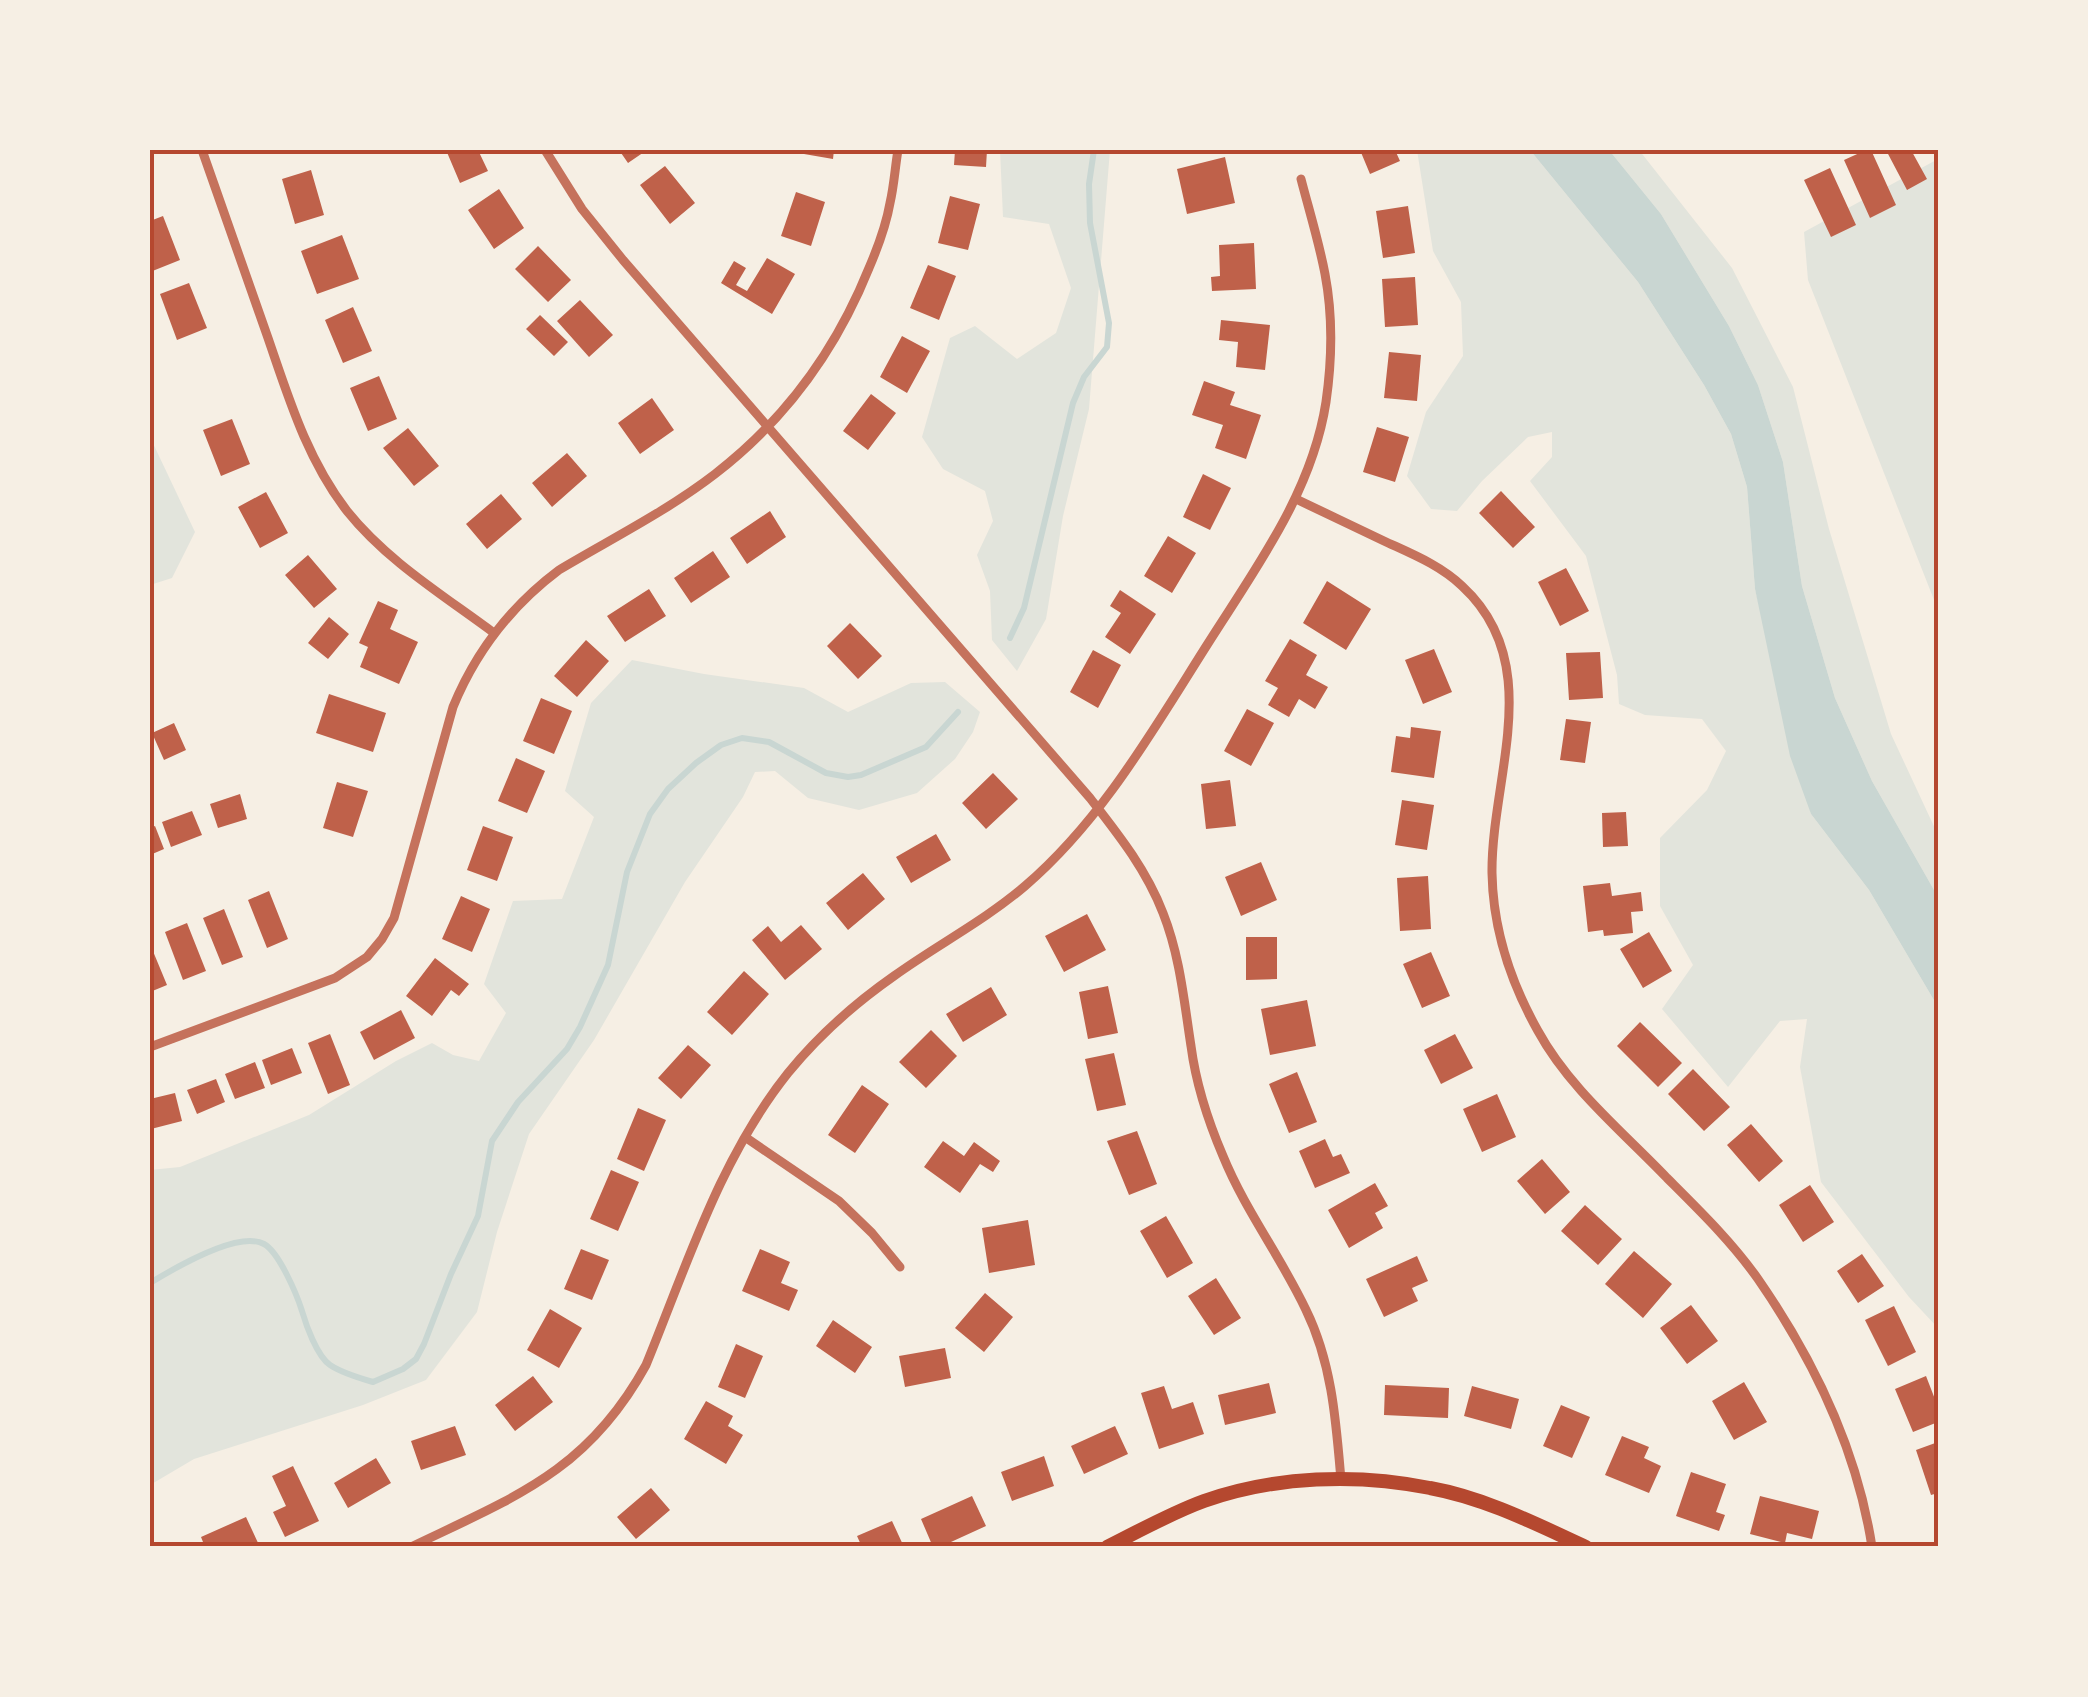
<svg xmlns="http://www.w3.org/2000/svg" width="2088" height="1697" font-family="'IBM Plex Sans',sans-serif">
<style>
.green{fill:#e2e4dc}
.water{fill:#c9d6d2}
.lines{fill:none;stroke-linecap:round;stroke-linejoin:round}
.stream{stroke:#c9d6d2;stroke-width:6}
.building{fill:#bf614a}
.minor{stroke:#c5725c;stroke-width:9}
.secondary{stroke:#b5482f;stroke-width:14}
.neatline{fill:none;stroke:#b5482f;stroke-width:4}
</style>
<rect width="100%" height="100%" fill="#f6efe4"/>
<path class="green" d="M1000 150H1110L1089 409 1063 516 1046 619 1017 671 992 640 990 591 977 555 993 521 985 491 943 469 922 437 950 338 975 326 1017 359 1056 333 1071 288 1049 224 1003 217Z
M1417 150H1530L1638 282 1704 385 1731 434 1747 487 1755 589 1811 814 1869 890 1938 1007V1328L1909 1297 1821 1182 1800 1067 1807 1019 1780 1021 1728 1087 1662 1009 1693 965 1660 906V838L1707 790 1726 751 1702 719 1645 715 1619 704 1617 675 1586 556 1530 481 1552 457V432L1528 437 1482 481 1457 511 1431 509 1407 476 1426 412 1463 356 1461 302 1433 251Z
M1609 150H1639L1732 268 1793 387 1829 529 1891 734 1938 835V897L1872 781 1835 698 1802 586 1783 462 1758 385 1729 326 1661 214Z
M1938 159V610L1808 280 1804 232Z
M150 437 195 532 172 578 150 585Z
M632 660 704 674 804 688 848 712 911 683 945 682 980 712 973 732 955 759 917 793 859 810 808 798 775 771 755 772 743 797 685 882 594 1040 529 1134 497 1232 477 1312 426 1380 363 1405 194 1459 150 1485V1170L180 1167 309 1115 396 1061 432 1043 453 1055 479 1061 506 1013 484 984 513 901 562 899 594 817 565 791 591 703Z"/>
<path class="water" d="M1530 150H1609L1661 214 1729 326 1758 385 1783 462 1802 586 1835 698 1872 781 1938 897V1007L1869 890 1811 814 1790 756 1755 589 1747 487 1731 434 1704 385 1638 282Z"/>
<g class="lines">
<path class="stream" d="M1010 638 1024 608 1073 403 1084 377 1107 347 1109 323 1090 223 1089 184 1094 150
M150 1283C173 1269 238 1230 264 1244 279 1252 297 1295 302 1311 306 1325 317 1356 330 1365 342 1373 359 1378 373 1382L403 1369 416 1359 424 1344 451 1274 478 1216 492 1141 518 1102 567 1049 580 1027 608 965 627 872 650 814 668 789 696 763 721 745 742 738 769 742 826 773 848 777 861 775 926 747 958 712"/>
</g>
<path class="building" d="M446 150H478L488 171 460 183Z
M619 150H647L628 163Z
M805 150H834L833 159 804 154Z
M955 150H987L986 167 954 165Z
M1360 150H1395L1400 161 1370 174Z
M1866 150H1871L1896 205 1870 218 1844 160Z
M1890 150H1911L1927 179 1907 190 1887 152Z
M1225 157 1235 203 1187 214 1177 169Z
M665 166 695 203 670 224 640 185Z
M1830 168 1856 225 1831 237 1804 180Z
M311 170 324 215 295 224 282 179Z
M499 189 524 228 494 249 468 210Z
M796 192 825 202 811 246 781 236Z
M950 196 980 204 968 250 938 243Z
M1408 206 1415 253 1383 258 1376 211Z
M163 216 180 260 150 272V221Z
M342 235 359 279 317 294 301 251Z
M1254 243 1256 289 1212 291 1211 277 1220 276 1219 245Z
M538 246 571 280 548 302 515 269Z
M767 258 795 274 772 314 721 283 734 261 746 268 736 285 747 291Z
M928 265 956 276 939 320 910 308Z
M1415 277 1418 325 1385 327 1382 279Z
M189 283 207 328 177 340 160 294Z
M580 300 613 335 589 357 557 321Z
M353 307 372 351 343 363 325 320Z
M540 315 568 342 554 356 526 329Z
M1221 320 1270 325 1265 370 1236 367 1238 342 1219 340Z
M902 336 930 351 907 393 880 377Z
M1389 352 1421 355 1417 401 1384 398Z
M379 376 397 419 368 431 350 388Z
M1204 381 1235 392 1230 405 1261 415 1246 459 1215 448 1223 425 1192 415Z
M871 394 896 413 868 450 843 431Z
M652 398 674 430 640 454 618 423Z
M232 419 250 464 221 476 203 430Z
M1377 427 1409 437 1395 482 1363 472Z
M408 428 439 466 414 486 383 448Z
M567 453 587 476 552 507 532 483Z
M1203 474 1231 488 1210 530 1183 517Z
M1501 491 1535 527 1513 548 1479 513Z
M266 492 288 533 260 548 238 507Z
M501 494 522 519 487 549 466 524Z
M770 511 786 537 747 564 730 538Z
M1168 536 1196 553 1172 593 1144 576Z
M713 551 730 577 691 603 674 578Z
M308 555 337 589 314 608 285 575Z
M1566 568 1589 611 1560 626 1538 582Z
M1327 581 1371 609 1346 650 1303 623Z
M649 589 666 616 625 642 607 616Z
M1120 590 1156 614 1130 654 1105 637 1121 613 1110 606Z
M378 601 398 610 390 629 418 642 399 684 360 667 368 647 359 643Z
M329 617 349 634 328 659 308 643Z
M850 623 882 656 858 679 827 646Z
M1290 639 1317 655 1306 675 1328 687 1315 709 1299 699 1289 717 1268 705 1278 688 1265 681Z
M586 640 609 661 577 697 554 676Z
M1434 649 1452 692 1423 704 1405 660Z
M1093 650 1121 665 1098 708 1070 692Z
M1600 652 1603 698 1569 700 1566 653Z
M329 694 386 713 373 752 316 733Z
M541 698 572 711 554 754 523 741Z
M1247 709 1274 723 1251 766 1224 751Z
M1566 719 1591 722 1585 763 1560 760Z
M174 723 186 750 164 760 152 733Z
M1411 727 1441 731 1434 778 1391 772 1396 736 1410 738Z
M516 758 545 771 527 813 498 801Z
M993 773 1018 799 986 829 962 803Z
M1230 780 1236 826 1206 829 1201 784Z
M337 782 368 791 353 837 323 828Z
M240 794 247 819 218 828 210 804Z
M1402 800 1434 805 1427 850 1395 845Z
M192 811 202 835 171 847 162 822Z
M1626 812 1628 846 1603 847 1602 813Z
M155 826 164 849 150 855V828Z
M483 826 513 837 497 881 467 870Z
M936 834 951 860 911 883 896 857Z
M1261 862 1277 900 1241 916 1225 877Z
M863 873 885 899 848 930 826 903Z
M1428 876 1431 929 1400 931 1397 878Z
M1610 883 1612 896 1641 892 1643 911 1631 912 1633 933 1604 936 1603 930 1588 932 1583 886Z
M269 891 288 939 267 948 248 900Z
M461 896 490 909 472 952 442 939Z
M224 909 243 957 222 965 203 918Z
M1087 914 1106 950 1064 972 1045 936Z
M187 923 206 971 183 980 165 932Z
M801 925 822 949 785 980 752 940 768 926 781 942Z
M1649 932 1672 971 1643 988 1620 949Z
M1246 937H1277V979L1246 980Z
M150 944 167 985 150 992Z
M1431 952 1450 996 1422 1008 1403 964Z
M435 958 469 984 459 996 451 990 432 1016 406 996Z
M744 971 769 994 732 1035 707 1012Z
M1108 986 1118 1033 1088 1039 1079 992Z
M991 987 1007 1015 963 1042 946 1014Z
M1307 1000 1316 1046 1270 1055 1261 1009Z
M401 1010 415 1038 374 1060 360 1032Z
M1640 1022 1682 1063 1658 1087 1617 1046Z
M931 1030 957 1056 926 1088 899 1062Z
M330 1034 350 1085 328 1094 308 1043Z
M1455 1034 1473 1068 1441 1084 1424 1050Z
M688 1045 711 1065 681 1099 658 1078Z
M292 1048 302 1073 271 1085 262 1060Z
M1114 1053 1126 1105 1097 1111 1085 1059Z
M255 1062 265 1088 235 1099 225 1074Z
M1693 1069 1730 1107 1704 1131 1668 1094Z
M1297 1072 1317 1122 1289 1133 1269 1084Z
M216 1079 225 1102 197 1114 187 1090Z
M862 1085 889 1104 855 1153 828 1135Z
M175 1093 182 1121 151 1129 150 1099Z
M1497 1094 1516 1137 1482 1152 1463 1109Z
M638 1108 666 1120 644 1171 617 1159Z
M1751 1124 1783 1161 1759 1182 1727 1145Z
M1137 1131 1157 1184 1129 1195 1107 1141Z
M1325 1139 1333 1157 1341 1154 1350 1173 1315 1188 1299 1151Z
M943 1141 964 1156 974 1142 1000 1161 993 1172 980 1164 960 1193 924 1167Z
M1542 1159 1570 1192 1545 1214 1517 1181Z
M611 1170 639 1182 618 1231 590 1219Z
M1375 1183 1388 1206 1375 1213 1383 1228 1349 1248 1328 1210Z
M1810 1185 1834 1222 1803 1242 1779 1205Z
M1585 1205 1622 1239 1598 1265 1561 1231Z
M1166 1216 1193 1263 1167 1278 1140 1231Z
M1028 1220 1035 1265 989 1273 982 1228Z
M581 1249 609 1260 592 1300 564 1289Z
M760 1249 790 1262 781 1283 798 1290 789 1311 742 1291Z
M1634 1251 1672 1284 1643 1318 1605 1284Z
M1862 1254 1884 1286 1858 1303 1837 1271Z
M1417 1256 1428 1281 1412 1288 1418 1301 1384 1317 1366 1279Z
M1216 1278 1241 1318 1214 1335 1188 1296Z
M985 1293 1013 1317 984 1352 955 1328Z
M1691 1305 1718 1341 1687 1364 1660 1328Z
M1894 1306 1916 1352 1888 1366 1865 1320Z
M550 1309 582 1328 559 1368 527 1350Z
M833 1320 872 1347 855 1373 816 1346Z
M736 1344 763 1356 745 1398 718 1387Z
M945 1348 951 1378 905 1387 899 1356Z
M533 1376 553 1402 515 1431 495 1405Z
M1926 1376 1938 1407V1422L1913 1432 1895 1389Z
M1744 1382 1767 1422 1734 1440 1712 1401Z
M1269 1383 1276 1413 1225 1425 1218 1395Z
M1385 1385 1449 1388 1448 1418 1384 1415Z
M1164 1386 1172 1409 1193 1402 1204 1434 1159 1449 1141 1393Z
M1472 1386 1519 1399 1511 1429 1464 1416Z
M706 1401 733 1416 728 1426 743 1435 726 1464 684 1439Z
M1561 1405 1590 1417 1572 1458 1543 1446Z
M455 1426 466 1455 421 1470 411 1441Z
M1115 1426 1128 1454 1084 1474 1071 1446Z
M1622 1436 1649 1447 1644 1458 1661 1466 1649 1493 1605 1475Z
M1938 1442V1493L1931 1495 1916 1450Z
M1044 1456 1054 1486 1012 1501 1001 1472Z
M376 1458 391 1483 348 1508 334 1483Z
M293 1466 319 1521 285 1537 273 1512 286 1506 272 1476Z
M1691 1472 1726 1484 1716 1512 1725 1515 1719 1531 1676 1516Z
M651 1488 670 1510 636 1539 617 1517Z
M972 1496 986 1526 940 1547H933L921 1519Z
M1760 1496 1819 1511 1812 1539 1787 1533 1785 1543 1750 1534Z
M246 1517 259 1545 205 1547 201 1537Z
M892 1521 904 1547H862L857 1536Z"/>
<g class="lines">
<path class="minor" d="M202 150C224 213 246 275 268 338 289 399 307 459 347 511 387 561 443 595 494 633
M545 150 582 209 623 260 1090 798C1118 834 1146 869 1163 913 1180 956 1184 1001 1191 1046 1196 1084 1208 1121 1223 1156 1245 1210 1281 1257 1306 1310 1332 1363 1336 1421 1341 1480
M1296 499C1325 513 1355 527 1384 541 1412 554 1440 565 1462 586 1547 664 1491 777 1492 873 1493 929 1511 983 1538 1031 1569 1088 1623 1132 1667 1178 1699 1210 1732 1242 1758 1279 1814 1360 1857 1449 1872 1547
M150 1047 335 978 367 957 382 939 394 918 453 707C476 651 511 606 559 570 611 539 667 511 715 474 785 420 836 350 869 268 878 247 886 226 890 203 894 186 895 168 898 150
M745 1137 839 1201 872 1233 900 1267
M411 1547C515 1497 588 1471 646 1365 687 1265 720 1158 788 1073 819 1035 854 1004 894 976 937 945 984 921 1025 886 1102 820 1153 730 1207 645 1255 569 1312 493 1326 402 1332 360 1333 316 1325 274 1319 242 1309 210 1301 179"/>
<path class="secondary" d="M1107 1547C1139 1531 1171 1513 1204 1501 1275 1476 1357 1473 1430 1488 1485 1498 1536 1524 1586 1547"/>
</g>
<rect width="2088" height="1697" fill="none" stroke="#f6efe4" stroke-width="305"/>
<rect x="152" y="152" width="1784" height="1392" class="neatline"/>
</svg>
